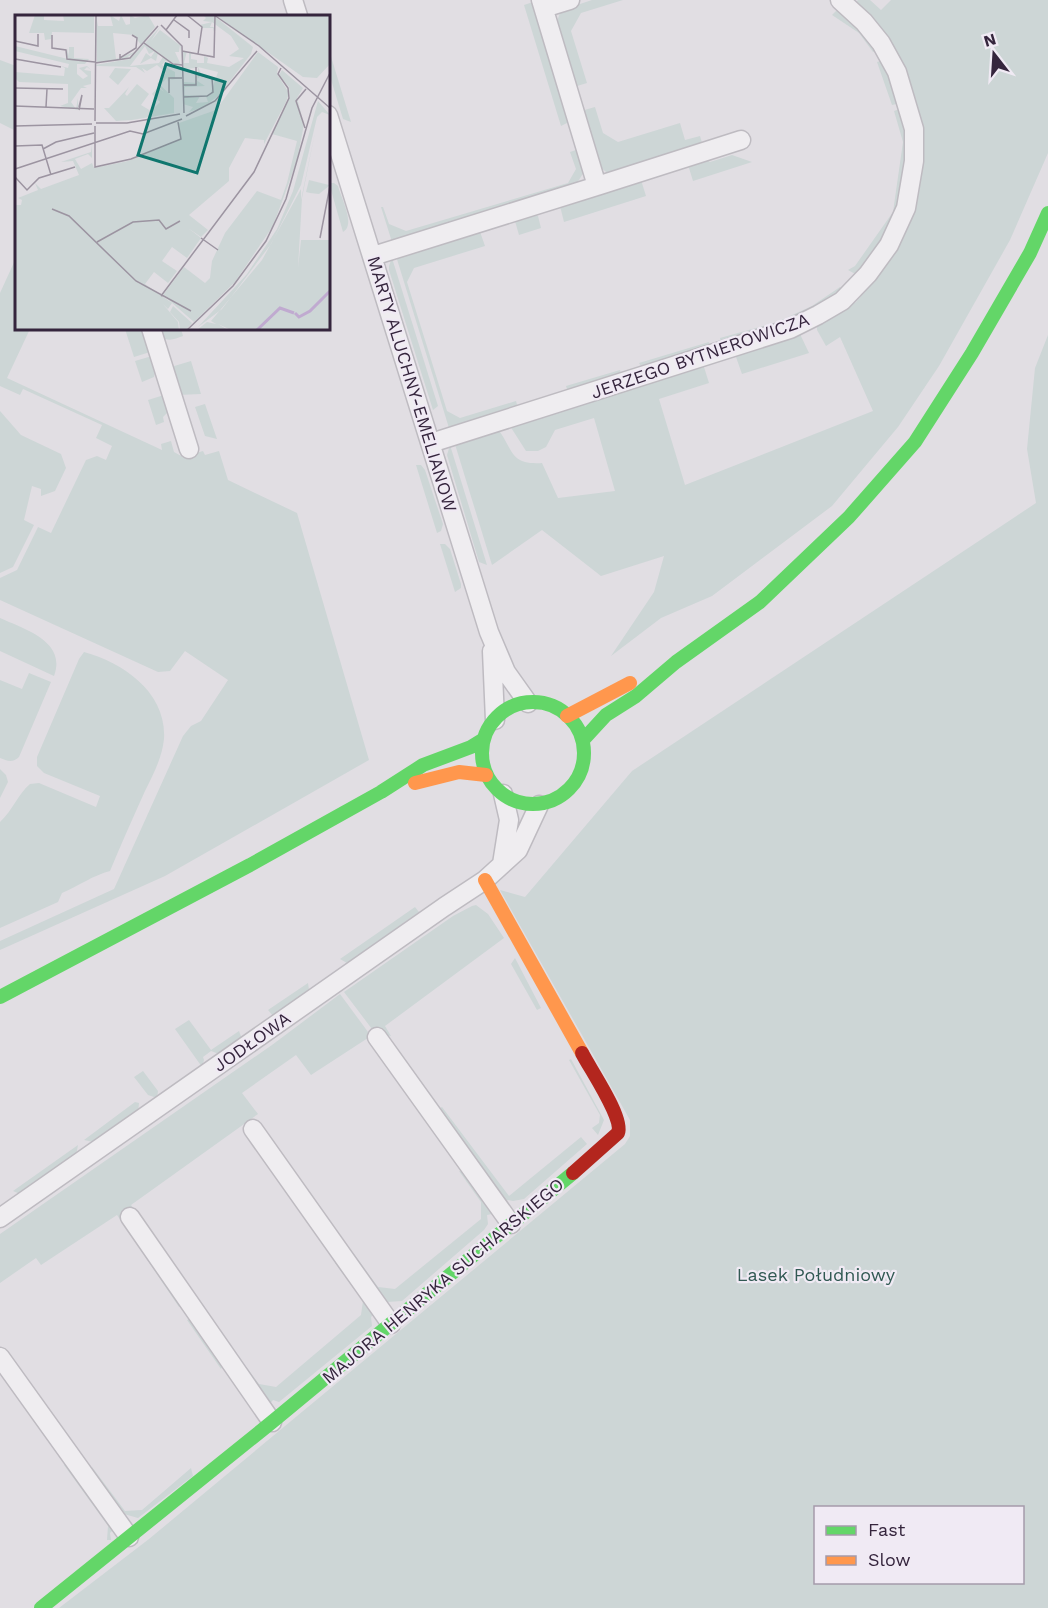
<svg xmlns="http://www.w3.org/2000/svg" width="1048" height="1608" font-family="'Work Sans',sans-serif">
<style>
.green{fill:#cdd6d6;fill-rule:evenodd}
.lines{fill:none;stroke-linecap:round;stroke-linejoin:round}
.street-casing{stroke:#bebbc1;stroke-width:21}
.street{stroke:#efedf0;stroke-width:18}
.fast{stroke:#63d668;stroke-width:14}
.slow{stroke:#ff974d;stroke-width:14}
.jam{stroke:#b3261e;stroke-width:14}
.labels{text-anchor:middle;stroke-width:4.5;stroke-linejoin:round;paint-order:stroke}
.street-label{font-size:18px;fill:#35253d;stroke:#f0eaf4}
.park-label{font-size:18px;fill:#315953;stroke:#f0eaf4}
.inset-river{fill:none;stroke:#c0aad0;stroke-width:3}
.inset-road{fill:none;stroke:#9c94a1;stroke-width:1.5}
.view{fill:#0f766e;fill-opacity:0.15;stroke:#0f766e;stroke-width:3}
.inset-edge{fill:none;stroke:#35253d;stroke-width:3}
</style>
<rect width="100%" height="100%" fill="#e1dee3"/>
<path class="green" d="M592 0H623L581 13 571 31 587 83 577 86 573 85 555 27 560 13 565 9Z
M858 0H870L881 10 891 0H1048V153L1010 240 939 366 898 427 832 506 712 596 661 618 611 656 654 592 664 556 601 576 542 530 492 565 454 441 498 429C514 451 510 465 542 463L558 498 615 491 594 418 555 430 546 447 538 451H526L510 426 701 366 704 367 709 383 659 399 685 485 873 411 840 337 826 346 817 330V326L856 302 869 287 901 241 914 210 919 116 855 3Z
M533 2 570 120 567 123 561 126 524 5Z
M843 10 879 50 873 52 859 33 832 15 836 11Z
M329 50 351 122 343 119 329 73Z
M0 60 16 66V131L0 123Z
M884 60 901 103 892 105 877 62Z
M595 107 603 133 618 142 680 123 685 140 700 136 703 146 609 173C592 168 586 128 581 111Z
M902 108C910 137 908 199 892 226 882 243 868 259 857 275L848 270 855 266 893 212 903 142 894 111Z
M579 149 584 172 577 183 392 242 381 207H383L389 224 406 231 568 183 576 169 570 152Z
M732 155 752 162 693 181 689 168 690 164 707 160 710 162Z
M641 180 646 196 564 222 560 206Z
M329 183H334L338 186C341 198 356 225 343 232Z
M533 214 538 216 541 228 519 235 515 221 518 217Z
M479 229 485 246 414 268 407 282 447 411 460 418 516 401 518 408 449 428 396 256Z
M16 258V328L30 329 7 378 162 450 161 444 171 441 174 452 183 457 203 451 205 455 219 451 228 480 297 513 369 760 165 876 0 950V941L114 889 183 736 191 726 201 721 228 680 185 651 170 671 158 672 0 600V578L17 570 38 527 51 533 86 460 97 456 106 460 112 446 96 438 102 425 23 389 20 395 0 386V293Z
M392 258 438 406 433 410 389 270V266Z
M840 287 844 292 816 312 721 343 720 338 777 322 812 306Z
M125 329H143L150 352 134 357Z
M158 329H181L183 336C175 339 169 342 161 337Z
M800 334 809 353 742 374 736 357 737 354Z
M1048 335V1608H59L149 1539 625 1144 630 1136V1120L500 890 525 897 632 771 1036 503 1027 449 1035 368ZM816 1508H1022V1582H816Z
M709 342 708 349 643 369 639 363Z
M152 356 156 369 154 377 142 382 135 361Z
M191 361 201 394 178 395 171 367Z
M620 370 622 376 568 392 566 386Z
M164 395 169 411 163 417 164 422 156 425 148 400Z
M205 404 217 439 205 436 195 407Z
M0 411 21 435 61 454 66 468 55 491 41 496V489L32 486 24 520 34 525 13 567 0 573Z
M450 445 487 565 479 562 447 455Z
M416 465H421L425 470 443 524 441 531 437 533Z
M440 544H445L450 549 461 584V588L455 592Z
M0 618C24 629 67 641 54 676L0 651Z
M84 652C124 663 167 693 164 739 162 758 153 775 145 791 133 818 121 844 110 871 94 875 78 886 62 893L58 902 0 928V822C13 810 18 794 30 784L39 783 96 807 100 796 44 773 37 766V757L79 659Z
M29 673 51 682 19 757C13 763 7 761 0 758V680L22 689Z
M0 769 6 775 8 782 0 798Z
M476 905 488 914 504 938 385 1026 391 1036 375 1033 344 992 453 916 472 906Z
M415 907 419 912 347 963 340 959Z
M515 958 541 1008 537 1010 511 964Z
M308 983 309 990 273 1016 268 1010Z
M340 994 371 1036 311 1075 296 1055 242 1093 258 1114 131 1205 149 1231 181 1305 179 1307 117 1215 41 1265 36 1258 0 1283V1234L272 1045Z
M189 1020 211 1050 239 1031 242 1039 219 1054 211 1051 203 1057 204 1060 202 1067 175 1029Z
M571 1059 604 1120 598 1135 592 1128 599 1123 600 1115 569 1060Z
M143 1071 158 1091 157 1098 148 1095 134 1077Z
M135 1102 139 1103 138 1113 93 1142 84 1140Z
M442 1107 509 1196 581 1137 587 1144 524 1199 513 1201 508 1200 505 1202 437 1110Z
M78 1145 76 1156 20 1194 13 1191Z
M459 1171 463 1172 491 1209 492 1214 487 1215 488 1224 484 1230 402 1301 387 1302 350 1257 354 1254 378 1287 395 1289 481 1219V1202Z
M338 1261 374 1314 371 1317 372 1326 279 1402 273 1400 269 1405 222 1335 259 1384 276 1387 361 1315 363 1301 335 1263Z
M190 1319 223 1365 221 1369 187 1320Z
M68 1464 114 1529 110 1533 111 1540H107L108 1526 64 1465Z
M92 1467 125 1511 142 1510 191 1468 193 1476 138 1518 124 1514 90 1471Z"/>
<g class="lines">
<defs>
<path id="street" d="M293 0 298 16
M544 8 570 0
M328 115 489 632 506 672 528 703
M597 186 741 140
M373 256 597 186 541 0
M151 328 189 449
M431 443 790 329 818 315 842 301 868 274 889 245 906 208 914 161V129L897 72 881 43 864 22 840 0
M492 651 495 720
M502 864 509 820 503 794
M377 1037 511 1224
M253 1129 391 1324
M130 1217 272 1422
M0 1218 444 907 485 880 518 850 539 805
M0 1357 129 1537"/>
</defs>
<use href="#street" class="street-casing"/>
<use href="#street" class="street"/>
<path class="fast" d="M482 753a51 51 0 1 1 102 0a51 51 0 1 1-102 0Z
M583 740 606 715 636 696 676 662 760 602 849 517 915 442 972 353 1030 253 1048 213
M0 997 250 865 381 792 423 765 471 747 484 739
M41 1608 272 1422 573 1173"/>
<path class="slow" d="M567 716 630 683
M415 783 459 772 486 775
M485 880 582 1053"/>
<path class="jam" d="M573 1173 618 1133C624 1118 590 1069 582 1053"/>
</g>
<g class="labels">
<g class="street-label">
<text transform="translate(700 356) rotate(-19)" y="6">JERZEGO BYTNEROWICZA</text>
<text transform="translate(412 384) rotate(73)" y="6">MARTY ALUCHNY-EMELIANOW</text>
<text transform="translate(252 1042) rotate(-35)" y="6">JODŁOWA</text>
<text transform="translate(443 1281) rotate(-40)" y="6">MAJORA HENRYKA SUCHARSKIEGO</text>
</g>
<g class="park-label">
<text x="816" y="1281">Lasek Południowy</text>
</g>
</g>
<g transform="translate(15 15)">
<rect width="315" height="315" fill="#e1dee3"/>
<path d="M20 0H30L29 1V5L49 6 48 0H79V18L37 17 36 24 30 25 29 18H14ZM81 0 83 11H98L95 0 104 6 106 0 111 10 115 9V0L120 3 133 0 140 12 126 30 119 20 98 18 101 44 122 36 108 45 82 47ZM188 0H198L238 32 236 39 204 80 189 92 174 97 178 92 168 89 169 67 182 68 183 53 168 54V37L172 36 169 48H174V37L181 39H176V44L182 45V48H189V41L193 43 192 48 214 52 229 43 214 41 224 34 216 21 197 7 195 12H199V17L198 13H187L185 10 197 7 188 6 191 3ZM183 52 203 57 195 80 185 81H191L193 87 181 88 185 81 169 80 170 72 190 71 181 65 187 60ZM200 0H315V49L302 63 288 62ZM145 12 136 26 145 15 166 31 167 45 165 30 164 37H160L166 50 150 46 147 50 160 57V63H166L155 65 159 63 154 62 153 67 152 63 145 70 159 83V98L117 105 85 107 101 106 89 93H94L114 72 110 79 112 81 122 69 134 79 126 90 136 96 145 87 137 79 143 72 149 77 142 69 151 58 142 50 132 56 127 53 130 58 121 52 82 51 80 50 115 44ZM130 31 134 39 140 36 136 42 131 38 125 49 136 43 141 46 143 38 148 42 144 48 115 51ZM0 31 53 44 52 41V33L54 41V32H59V43L74 44 70 49H62V59L68 64 73 61 64 53 72 51 76 55 72 52 69 55 76 56V69L68 71 72 73H66L56 87 61 94 63 83V95L45 91 53 88V69L4 67 0 63V57L49 61 50 53 46 51 53 53 54 49 0 36ZM243 37 263 52 262 59 274 78 271 87 249 129V125L230 123 214 153V166L174 200 193 215 186 222 173 213 186 223 172 243 157 232 147 246 162 256 153 268 139 257 130 269 157 288 153 294 148 289 163 307 164 315H0V190H6L7 185 3 183 23 175 20 168 26 174 64 160 58 146 46 147 76 137 77 130V143L73 139 60 144 66 154 77 148 79 153 113 146 166 124 164 108 201 95ZM100 53 116 54 103 70 94 62ZM267 55 288 73 282 83 289 109 282 146 258 211 220 267 179 307 148 280 169 252 190 268 195 263 197 246 210 218 242 176 266 185 272 168 282 126 257 119 275 82 274 72 264 60ZM303 86 315 100 307 97 302 102 286 170 256 229 207 294 183 312 232 259 262 214 278 176ZM300 117 287 183 283 253 286 225H315V315H216L203 309 213 315H182L192 307 201 309 196 306 247 245 286 174V185ZM294 165 314 170V171L304 179 295 178 291 177ZM158 291 177 308 171 315H165L164 307 155 297Z" fill="#cdd6d6" fill-rule="evenodd"/>
<path class="inset-river" d="M280 298 284 302 295 296 315 276M242 315 265 293 279 298"/>
<path class="inset-road" d="M172 0 187 12 183 39M199 0 244 31 315 93M159 5 174 16V23M146 10 167 31 169 98M151 15 162 0M37 20V33L51 35 52 44 80 47M0 26 23 31V19M129 28 158 49 167 50M167 36 199 42 200 1M105 39V43L121 33 122 23 117 20M0 44 46 52M80 48 115 43 143 11M168 70H181V52M0 73 48 74M154 78V63H167M168 82 192 81 198 77 197 63 181 59M0 91 79 94M31 92 32 74M64 92 67 80 64 95M171 101 200 86 242 36M80 106 81 0M81 108H112L165 99M0 111 77 109M80 111V152L116 144 166 124 163 107M290 113 281 86 291 74M0 131 27 130 36 160M28 134 41 127 79 118M0 154 115 116 128 119 167 104M0 162 12 175 24 163 60 152M37 194 54 201 121 266 176 296M186 223 203 235M305 223 315 171M82 227 118 207 144 205 151 214 165 206M146 281 239 157 274 83 273 73 263 59 266 53M172 315 218 271 251 226 271 184 297 93 315 58"/>
<path class="view" d="M151 49 210 67 182 158 123 140Z"/>
<rect width="315" height="315" class="inset-edge"/>
</g>
<rect x="814" y="1506" width="210" height="78" fill="#f0eaf4" stroke="#a59bab" stroke-width="1.5"/>
<rect x="826" y="1526" width="30" height="9" fill="#63d668" stroke="#a59bab" stroke-width="1.5"/>
<text x="868" y="1536" font-size="18" fill="#35253d">Fast</text>
<rect x="826" y="1556" width="30" height="9" fill="#ff974d" stroke="#a59bab" stroke-width="1.5"/>
<text x="868" y="1566" font-size="18" fill="#35253d">Slow</text>
<g transform="translate(994 54) rotate(343)" stroke="#f0eaf4" stroke-width="4.5" paint-order="stroke">
<path d="M0-4.5L10 22L0 15L-10 22Z" fill="#35253d"/>
<text y="-9" font-size="16" font-weight="bold" text-anchor="middle" fill="#35253d">N</text>
</g>
</svg>
